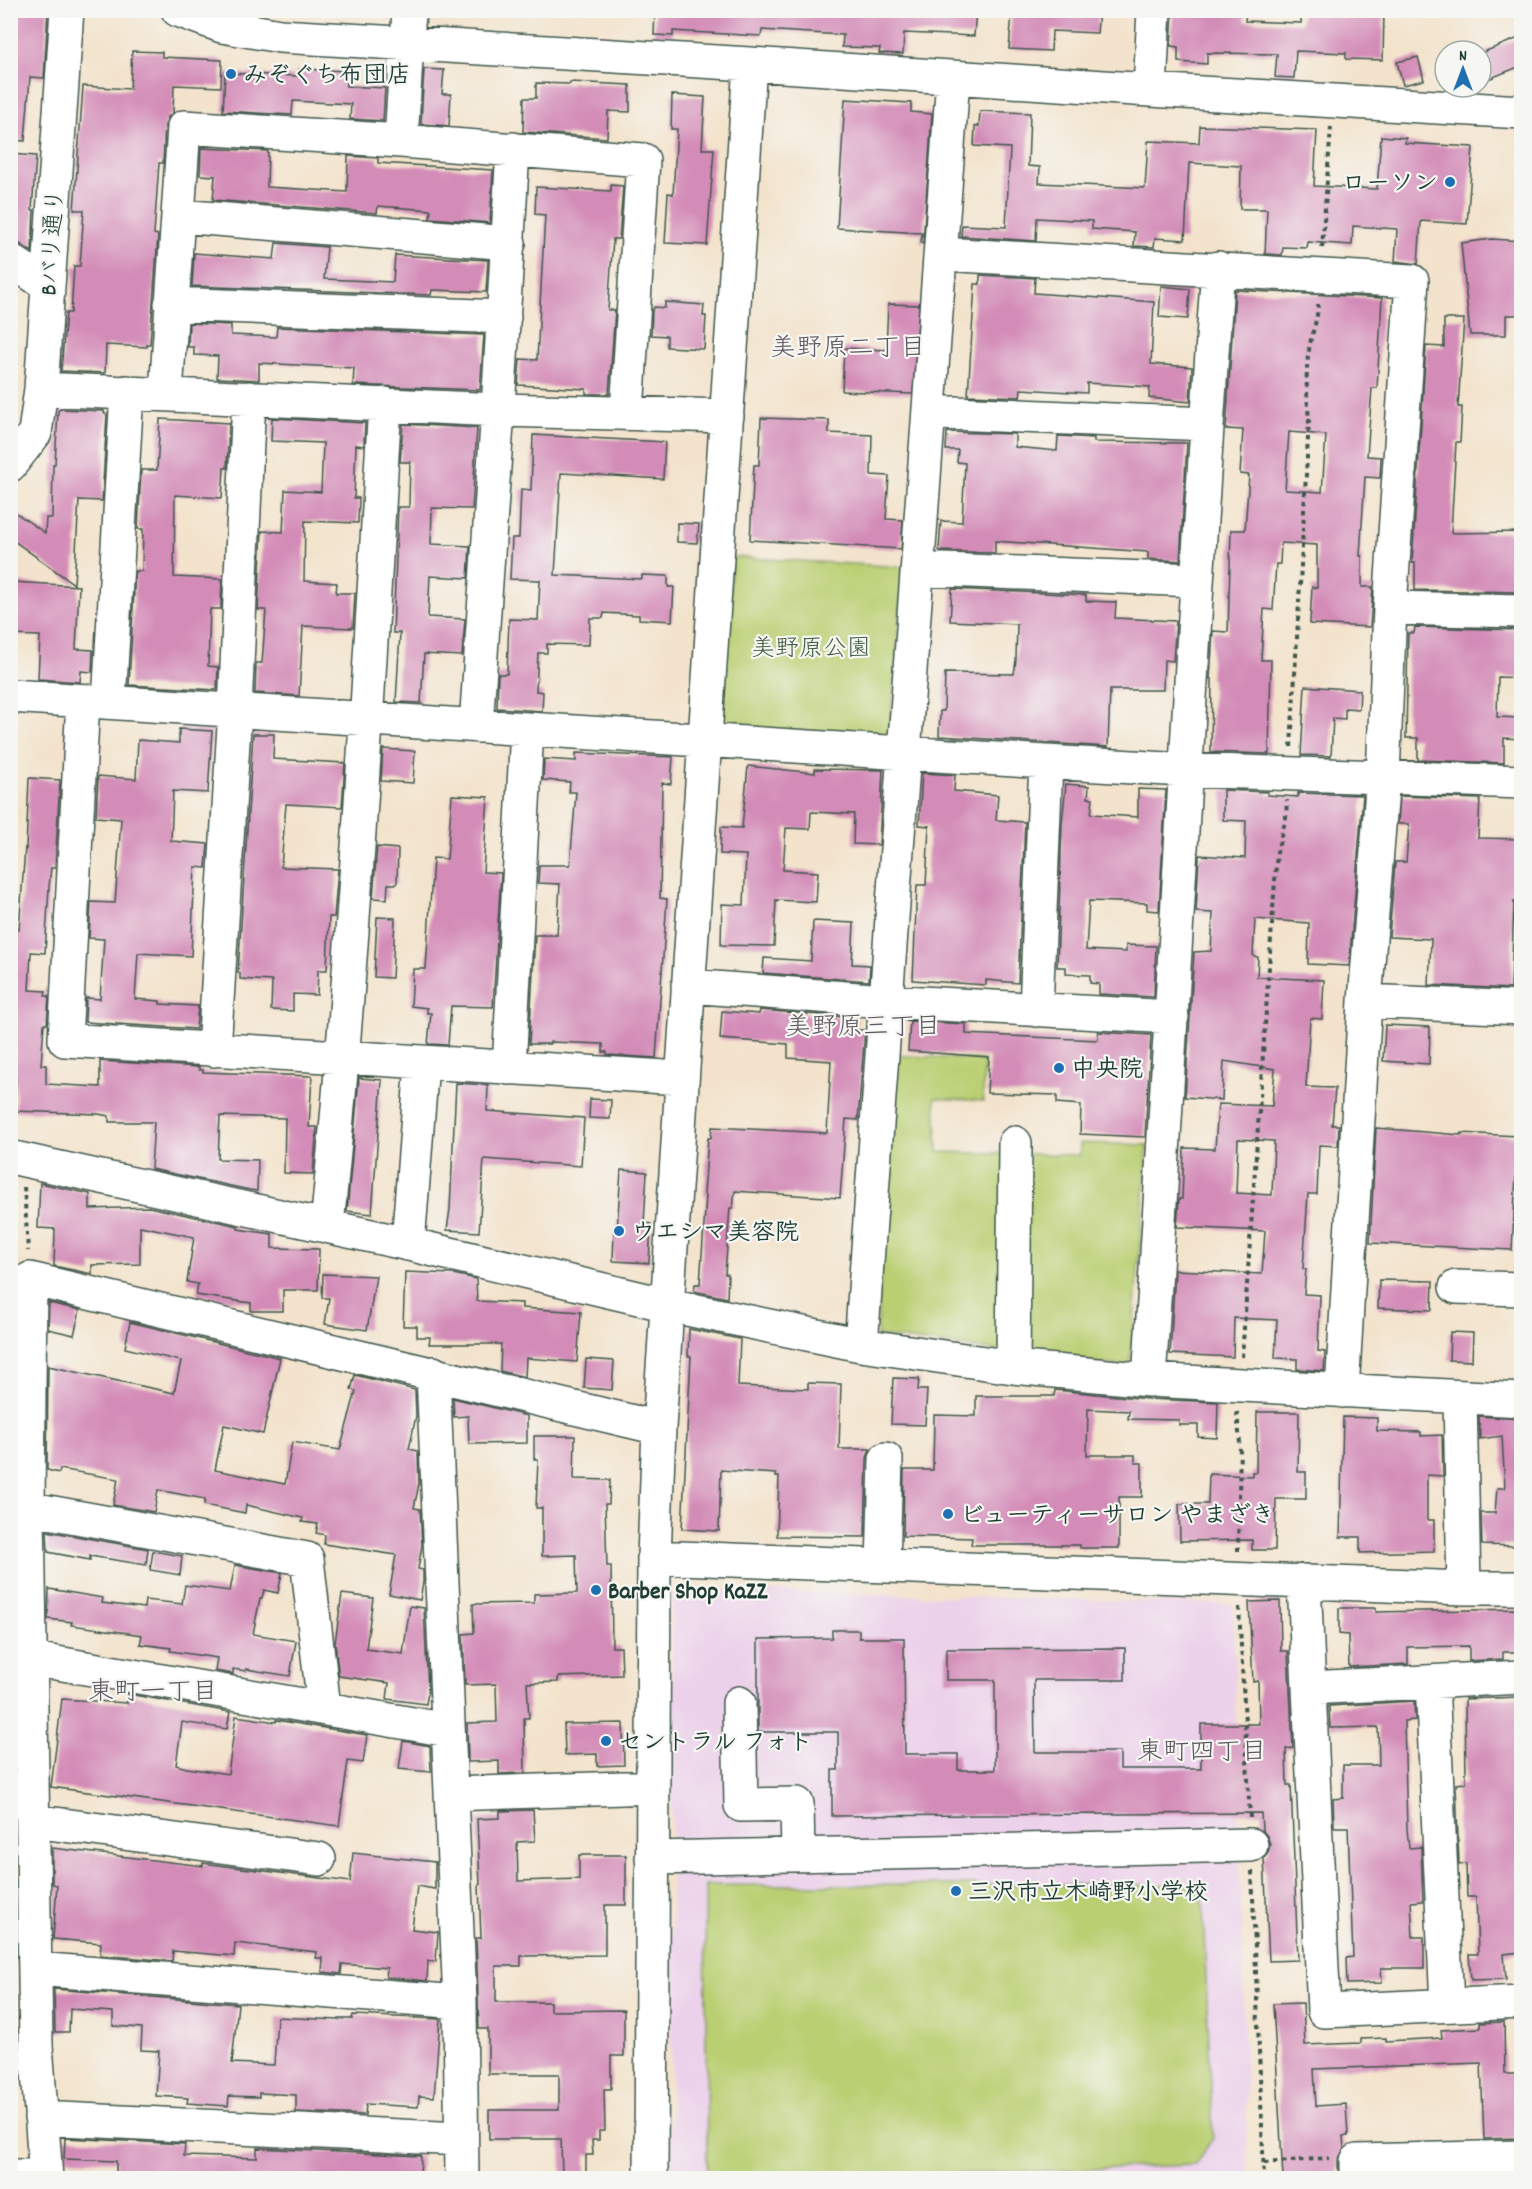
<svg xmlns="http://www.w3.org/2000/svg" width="1532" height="2189" font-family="Dekko,'Klee One',sans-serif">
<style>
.built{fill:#ecd1ea}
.green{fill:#bacf72;stroke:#6c8653;stroke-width:1.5}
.building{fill:#d38bb7;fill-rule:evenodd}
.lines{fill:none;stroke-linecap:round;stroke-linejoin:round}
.minor-casing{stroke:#3f564b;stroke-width:36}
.path{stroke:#3f564b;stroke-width:4;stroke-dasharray:4.5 4.5;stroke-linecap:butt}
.minor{stroke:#fff;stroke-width:33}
.poi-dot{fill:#1f6fb2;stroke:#f6f6f2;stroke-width:2}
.labels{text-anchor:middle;stroke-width:4.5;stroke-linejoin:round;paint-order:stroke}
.poi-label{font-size:24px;font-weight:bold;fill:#1f3d34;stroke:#f6f6f2;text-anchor:start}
.street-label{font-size:24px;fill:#1f3d34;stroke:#f6f6f2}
.park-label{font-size:24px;fill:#3e5a40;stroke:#f6f6f2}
.neighbourhood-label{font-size:26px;fill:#5e5862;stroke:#f6f6f2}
</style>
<rect width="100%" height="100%" fill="#f6f6f2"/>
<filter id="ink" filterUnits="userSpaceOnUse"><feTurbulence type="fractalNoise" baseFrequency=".0167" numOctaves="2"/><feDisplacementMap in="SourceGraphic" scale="12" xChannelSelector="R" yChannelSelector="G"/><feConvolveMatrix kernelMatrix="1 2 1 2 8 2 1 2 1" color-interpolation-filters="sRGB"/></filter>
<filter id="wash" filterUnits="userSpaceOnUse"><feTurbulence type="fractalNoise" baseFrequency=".008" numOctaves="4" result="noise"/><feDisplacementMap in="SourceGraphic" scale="24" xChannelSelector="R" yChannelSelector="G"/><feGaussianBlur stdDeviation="1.35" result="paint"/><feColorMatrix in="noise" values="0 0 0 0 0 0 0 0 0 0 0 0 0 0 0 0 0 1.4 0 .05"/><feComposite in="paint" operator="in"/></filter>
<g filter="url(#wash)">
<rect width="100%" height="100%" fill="#f3e3cc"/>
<path class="built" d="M680 1589 1233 1604 1248 2178H671L672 1598Z"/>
<path class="green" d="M732 557 903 567 890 738 722 727Z
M892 1055 984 1060 983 1101 935 1098 938 1152 1080 1155V1143L1148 1145 1130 1367 877 1336Z
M705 1885H1202L1213 2138 1195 2165 845 2178H707Z"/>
<g id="blocks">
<path class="building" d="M10 10H48L44 78 30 77 25 141 10 140Z
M655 10H976L974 36 904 33 903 54 879 53 880 48 842 47 843 35 762 30 761 36 673 31V36L654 35Z
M1024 10H1099L1097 33 1052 31 1051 51 1009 49 1012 13 1024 14Z
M1173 10H1246L1245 21 1301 23 1302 12 1384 10 1383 60 1346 59V53L1296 51 1294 78 1275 77 1277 54 1207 53V64L1178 62V47L1171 46Z
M1521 37V66L1481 82V53Z
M132 51 162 52V57L222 60 221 87 174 85 173 113 168 117 165 125 163 163H159L154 234 158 235 150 344H147V347L106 345 105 373 61 371 66 313H71L74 266H80L84 210H74L83 86 130 89Z
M1418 57 1424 80 1403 85 1397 62Z
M299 69 347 71 346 86 385 88 383 121 350 119 351 104 293 101 292 115 223 111 225 73 298 76Z
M424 69 444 70 442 94H451L449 126 421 124Z
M570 82 630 85V112L608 111 607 138 523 132 524 98H536V83L570 84Z
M672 95 705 97 702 149H714L707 245 665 243 668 193 673 194 677 129H671Z
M845 99 911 103V112L932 114 923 244 921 243 922 233 837 228Z
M980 111 1030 113 1028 166 1040 167 1039 183 1145 188 1148 141 1199 143 1200 126 1317 130 1314 186 1377 189 1381 136 1406 138 1405 143 1473 147 1467 224 1421 221 1418 264 1395 261 1397 229 1353 226 1352 245 1308 242 1307 248 1283 247 1282 255 1265 254 1267 209H1240L1241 166 1189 163 1185 240 1155 238 1154 247 1134 246 1135 232 1092 229V221L1037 218 1036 241 961 236 962 225 1006 227 1010 148 974 146 975 126H979Z
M201 148 268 151 267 187 347 192 348 156 378 158V163L493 170 490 223 430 218 431 210 378 206 377 213 213 200 215 176 200 175Z
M10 154 36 156 32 210H34L32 252 20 244 10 241Z
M611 185 623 186 619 239H613L608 310H615L609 394H586V389L518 385 520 359 537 360 545 215 535 214 536 187 611 191Z
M1492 239 1521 241V315H1506V335H1470L1461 243Z
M276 243 327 247 324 279 393 282 395 255 488 260 486 292 432 290 431 295 192 286 194 253 274 259Z
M980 275 1035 278 1034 293 1154 302 1151 364 1192 367 1190 402 1149 398 1150 387 1087 383V393L1021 389 1020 397 968 395 975 284H980Z
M1161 286 1190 289 1188 319 1159 317Z
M1235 290 1382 298 1377 388H1372L1367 456 1381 457 1380 478 1365 477 1360 556H1362V587H1373L1370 627 1310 624 1312 587 1317 588V545L1281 543 1280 564H1276L1273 610 1264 609 1261 660H1271L1269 754 1211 752 1212 679H1210L1213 631 1228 632 1231 530H1245L1249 475 1240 474 1243 430 1226 429ZM1289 432 1326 435 1322 492 1285 490Z
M665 302 704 305 703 316H706L704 349 667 347V336L651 335 652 311 654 307 665 308Z
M888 304 919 305 913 394 842 391 844 348 886 350Z
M1444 319H1464L1458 407H1462L1460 442H1456L1451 533 1521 532V592L1415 590V563H1412L1426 346 1444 347Z
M189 323 231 325V335L276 337 277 327 484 335 480 390 353 385 354 368 259 363V380L217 378 218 356 194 355V347H188Z
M60 409 104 411V413L107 414 102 501 79 500 74 584 10 538V509L45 533 46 518H52L53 464H55L58 411Z
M272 418 365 423 364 446 356 445 354 498H359L358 523 305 521 304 581 337 583 336 593H355L353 628 303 626 299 696 255 693 256 663H262L266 610H258L262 531 283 532 285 490 321 492 323 443 271 441Z
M761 418 829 420V433L872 435 871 475 889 476 886 519 903 520 901 549 750 540 754 465H759Z
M160 419 229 423 227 468H224L222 498 175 495 174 577 222 579 221 609H210L208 666 218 667 217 690 129 685 135 571H142L143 529H138L141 470H157Z
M403 424 477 428 472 509 432 508 431 544 470 546 468 578 430 576 428 617 465 619 462 656 424 654 421 703 396 702 400 633H393L398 507H409L410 462H400Z
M947 432 1015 434V447L1057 451 1058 436 1094 438V442L1187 443 1180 561 1148 559V552L995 541V553L940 551 939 550 941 521 962 522 965 463 957 462 958 450H946Z
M533 435 665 442 663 479 561 473 555 575 642 579V575L668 576V587H674L672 621 639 619V615L604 613 603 618H590L589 645 547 644V653H538L536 691 543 692 542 711 497 708 498 674H507L509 619 538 620 540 580 510 579 512 538H519L521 489 531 490Z
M677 523 699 524 697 543 677 542Z
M12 582 79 586 76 649 93 650 92 672 81 671 80 682 38 679 40 636 10 635Z
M952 589 1086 595V601L1116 602 1115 618 1176 621 1173 661 1164 660 1163 690H1110L1108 747 939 736 940 711H944L945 673 1014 674 1016 660 1017 624 950 621Z
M1415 627 1521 630V678L1498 677 1497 717 1521 718V739L1504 738V763L1418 760V738H1406L1408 633H1414Z
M1305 686 1360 690 1359 709 1345 708V719L1333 718 1331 756 1301 755Z
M179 729 212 731 208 793 173 791 171 841 208 844 206 868 195 867 191 956 138 953 135 999 160 1001V1004L198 1006 196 1029 85 1022 86 998 100 999 104 939 89 938 91 902 115 903 121 819 96 817 98 776 136 779 138 740 179 743Z
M253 734H274L273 759 345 763 342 807 286 804 281 867 338 869 334 917H329L327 970H318L317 995 293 994V1011L271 1010 272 981 240 979V973H238Z
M383 749 415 751 413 783 381 781Z
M576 753 673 757 671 784 662 783 660 898 667 899 656 1058 607 1055V1052H603V1044L550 1042V1044H529L535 935H557L560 884 538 883 539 865H570L576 792H569L570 782 543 780 544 759 576 761Z
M748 766 815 773V769L883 770 879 845 853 844 854 814 811 812 810 829 786 828 783 870 818 872 816 902 776 900 774 946 721 945 722 904 744 905 746 855 720 854 721 827 742 828Z
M922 773 955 775 954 791 998 795 996 820 1025 822 1018 983 986 980V985L913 980 917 885H926L929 826 919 825Z
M29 778 60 780 55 868H51L49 887 45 953 31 952 29 990 46 991 45 996H49L47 1024H44L41 1065H46V1084L100 1087V1061L199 1067V1070H203V1072L312 1076 309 1127H317L313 1174 284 1173 285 1118 220 1116 218 1159 258 1160 257 1191 250 1190 151 1169 154 1122H109V1116L98 1114 15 1111 16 1078H10V930H19L25 848 26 849Z
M1066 784 1089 786 1088 798H1093L1091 814 1138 817V789L1166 790 1159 911 1147 910V903L1089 901 1086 950 1126 952V945L1156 946 1154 997 1099 994V984L1090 983V975L1066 974V967H1057L1062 824Z
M1223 790 1268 792 1267 795 1298 797V793L1363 795 1349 966 1308 964 1309 923 1255 919 1253 956 1258 957 1257 977 1324 980 1322 1019 1310 1018 1306 1087 1335 1088 1332 1125H1339L1338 1146 1319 1145 1317 1194H1308L1303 1269H1306L1304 1294 1320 1295 1318 1351 1325 1352 1324 1371 1297 1369V1359L1275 1358 1277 1320 1234 1318 1233 1357 1170 1354 1175 1270 1262 1274 1265 1231 1177 1227 1179 1199H1182L1184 1148 1215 1149 1218 1104 1272 1106 1275 1069 1224 1061 1222 1100 1185 1097 1194 952 1211 951 1213 913 1196 912 1199 855 1245 858 1246 821 1223 820ZM1238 1139 1274 1141 1272 1195 1236 1193Z
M452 795 488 797 483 872 501 873 493 1007 451 1006 448 1045 428 1044 431 1013H427V1008L411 1006 413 969H426L433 858 447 859Z
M1400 796 1480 799 1478 838 1521 839V901H1514L1511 989 1429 985 1431 939 1389 937 1395 862H1406L1409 824H1398Z
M377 847 398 849 397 884H388L387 899 373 898Z
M377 917 395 918 392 978 374 977Z
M813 921 854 923 852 964 870 965 869 981 763 973 764 958 811 961Z
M760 1010 857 1018 856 1030H865L858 1120 846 1119 840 1198 735 1191 733 1208H730L725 1274H728L727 1298 694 1291 695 1284H700L706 1195 704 1194 708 1138H711L712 1127 827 1133 831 1061 788 1058V1044L720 1039 722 1011 759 1014Z
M910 1021 966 1024V1034L1098 1040V1032L1151 1035 1145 1137 1080 1134 1081 1105 1057 1103V1095L987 1093 989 1057 908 1051Z
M1385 1025 1430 1027 1429 1064 1383 1061Z
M359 1078 382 1080 372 1214 347 1211Z
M456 1083 488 1085 487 1111 584 1118 581 1166 484 1159 479 1232 447 1230 450 1209Z
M590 1099 611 1100 610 1119 589 1118Z
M1376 1128 1461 1135V1133L1518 1136 1512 1250 1370 1243Z
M621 1170 647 1172 644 1223 651 1224 649 1263 613 1261 614 1231H617Z
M40 1183 90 1194V1209L149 1207 238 1226V1229L272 1234V1248L319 1249 318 1290H283V1311H251V1303L196 1295 198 1284 187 1282 194 1237 140 1226V1264L92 1265V1274L54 1266 55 1229 38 1228Z
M405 1272 453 1274 476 1279 477 1301 522 1303V1308L581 1312 577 1362 526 1358 525 1377 500 1371 501 1344H429L430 1337H417V1326H403Z
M323 1274 376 1276 367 1330 325 1324 329 1298H322Z
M1379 1280 1433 1281 1432 1310 1378 1308Z
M49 1303 80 1310 74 1335 48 1329Z
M130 1322 280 1358 263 1434 224 1425 215 1470 285 1484 292 1442 340 1450 356 1391 351 1390 355 1375 415 1390 416 1416 409 1449 418 1451 419 1484 414 1508 420 1509 422 1545 418 1569 423 1570V1582L420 1600 389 1594 396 1555 324 1544 325 1535 316 1533 318 1524 302 1522 303 1518 246 1505 245 1513 204 1505 205 1499 158 1490 154 1512 113 1505 118 1479 60 1469 59 1473 47 1470 48 1366 174 1393 181 1361 125 1348Z
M689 1329 740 1339 738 1386 808 1389V1383L841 1384 839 1449H870L867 1458 865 1537 777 1536 779 1477H776V1474L721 1470 719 1531 682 1529 691 1356H688Z
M1450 1332 1473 1333 1472 1361 1449 1360Z
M586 1359 614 1361 612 1390 584 1388Z
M893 1378 919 1379 918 1390H927L925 1425 891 1424Z
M1055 1390 1148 1399 1218 1402 1217 1438 1198 1437V1425H1179V1420L1128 1419 1129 1411 1088 1409 1087 1455H1135V1463H1142V1497H1119V1548H1080V1545H971L972 1538 903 1536 904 1470H933L934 1415 976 1416V1396H1054Z
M453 1398 527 1416V1443L469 1444 468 1416 454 1417Z
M1257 1412H1299L1298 1472H1306V1499H1276L1275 1550H1252V1540L1180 1541 1179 1504H1208L1209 1474 1252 1476V1472H1256Z
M1479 1416 1521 1419V1535H1517L1516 1546 1482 1545 1481 1513H1495L1497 1488H1505L1502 1436 1480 1439Z
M1343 1417 1377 1418V1431L1421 1432V1436L1442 1435 1443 1476 1427 1475V1520H1434V1551L1360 1553V1537H1340Z
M534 1436H575L574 1479 610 1480 609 1504H605L607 1566H611L612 1647H621L622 1675 558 1677V1682L527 1683 529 1718H524L525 1773 499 1774V1761L468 1762 467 1723 497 1722 496 1684 465 1685 463 1634 474 1633 473 1604 534 1603V1594L577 1593 576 1555 542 1556V1508H536L538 1459H534Z
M47 1531 148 1549 146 1565 90 1556V1560L48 1552Z
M153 1551 182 1556 180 1575 150 1570Z
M235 1565 282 1573 278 1593 264 1590 262 1598H260L253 1634 296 1641 290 1676 246 1669V1671L233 1669V1674L215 1671 217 1658 170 1651 171 1648 140 1644 142 1635 71 1625 72 1622 48 1619 49 1589 103 1598 102 1603 144 1608 145 1600 182 1604 185 1585 230 1591Z
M342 1594 373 1598 366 1649 403 1654 410 1606 424 1608 428 1692 426 1704 387 1699 389 1683 339 1676 335 1643Z
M1280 1601 1281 1651H1288L1293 1748 1286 1749 1287 1785H1291L1298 1960 1269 1961 1264 1858 1268 1853 1270 1844 1267 1836 1262 1830 1261 1813 832 1816V1770H838V1732H758V1639L832 1638V1630H859V1638H904L905 1754H958V1770H995V1680H946V1649L1125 1648V1680H1034L1035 1752H1120V1769H1201V1724H1259L1258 1681 1253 1682 1249 1602Z
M1339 1608H1376V1612L1521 1609V1652H1503V1659L1469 1661V1646L1408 1647V1664L1349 1667 1348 1635 1339 1634Z
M128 1694 230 1712 227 1729 182 1722 176 1765 187 1768 228 1774 236 1716 276 1722V1720L367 1735 363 1763 348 1761 339 1826 51 1787 62 1699 127 1703Z
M1521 1697V1952L1504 1954 1506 1979 1471 1980 1469 1954H1478L1476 1897H1467L1466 1864 1459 1865 1456 1784 1466 1783 1465 1699Z
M1414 1701 1415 1720 1404 1721 1407 1829 1409 1848 1421 1847 1423 1901 1411 1902 1413 1937H1424V1968H1381L1382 1983 1347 1984 1346 1958 1353 1957 1348 1827H1334L1333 1799 1343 1798V1765H1379L1378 1727 1330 1728 1329 1706Z
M623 1723 624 1765 597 1766V1754L565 1755 564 1724Z
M403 1741 430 1746 431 1772 399 1769Z
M533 1810 535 1841 517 1842 518 1881 579 1879V1855H626V1905H605V1955L521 1956V1966H496V2002H550V2011L624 2010V2056H611V2089H604L605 2131H599V2140H592L593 2155H586V2178H562L561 2139H489V2110H559V2074H488V2029H479L476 1938H481L479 1885H480L477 1819 500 1818V1811Z
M52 1848 203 1866V1863L350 1882 353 1853 435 1862V1889L417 1886 412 1929 438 1932 436 1962 428 1961 427 1981 386 1977 387 1968 342 1964 341 1974 322 1972 323 1958H316L317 1952 235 1943 234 1956 173 1951 172 1961 100 1955 101 1943 53 1939 57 1885 52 1884Z
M54 1989 238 2004 232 2063 274 2065 277 2017 339 2020V2019H352L353 2015 440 2019 434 2097 419 2096 418 2107 366 2104 365 2115 296 2112V2095L259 2093V2097L229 2096 228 2106 187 2103 188 2098 156 2096 159 2051 141 2050 142 2028 113 2026V2012L70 2009 69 2032H55Z
M1303 2003 1305 2045 1361 2043V2039L1386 2038V2041L1442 2038 1441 2030 1480 2028V2023L1504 2022 1505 2074H1521L1519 2138 1484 2139 1481 2063 1314 2069 1316 2106 1346 2104 1348 2136H1343L1344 2149 1338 2160V2175H1320V2178H1283L1273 2004Z
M65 2138 185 2144 184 2156 257 2158V2148L421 2156 420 2178H116V2161L64 2159Z"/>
</g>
</g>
<g filter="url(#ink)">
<use href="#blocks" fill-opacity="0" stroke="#3f564b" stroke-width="1.5"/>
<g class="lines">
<defs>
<path id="minor" d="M178 10 222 26 280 36 750 64 659 1428 654 1557 651 2178
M750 64 1150 90 1522 112
M1150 90 1154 10
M401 141 409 10
M179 216 509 243
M942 254 1412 281 1390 608 1383 776 1365 1001 1342 1391
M10 260 48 285
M171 304 504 317
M41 389 498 410 727 416
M166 393 184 127 401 141 643 160 627 412
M930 412 1207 424
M10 465 35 433 41 389 67 10
M918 569 1196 580
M1390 608 1522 611
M10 696 1046 762 1185 770 1522 782
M83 701 65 1040 682 1078
M109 702 127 392
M476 726 498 410 513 149
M688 986 885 1001 1172 1017
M1365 1001 1522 1008
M1036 1010 1046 762
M214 1050 235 710 249 398
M509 1068 527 729
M10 1157 408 1244 668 1305 861 1345 1013 1367 1149 1380 1522 1400
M327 1226C354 953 369 678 385 404
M408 1244 422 1063
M1456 1287 1522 1289
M861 1345C890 923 926 501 953 78
M1013 1367 1015 1143
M433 1373 460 2002 462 2178
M1149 1380C1173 1010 1191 639 1218 268
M1460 1398 1464 1588
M10 1505 307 1559 324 1708
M654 1557 1464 1588H1522
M883 1566 886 1459
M1304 1581 1324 2011 1522 2002
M10 1655 448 1730
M1432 1682 1447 2005
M1309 1688 1522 1677
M739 1703 741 1805 797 1804 798 1855
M451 1794 652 1787
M33 1821 319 1859
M652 1858 1251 1845
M35 1969 460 2002
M41 2118 460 2139
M10 2176H46
M46 2178 36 2045 28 1508 30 1279 659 1428
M1357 2178V2161L1522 2157"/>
</defs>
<use href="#minor" class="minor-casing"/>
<path class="path" d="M1322 248 1331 127
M1291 747 1309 420C1307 397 1305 373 1309 350 1311 334 1318 320 1318 304
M24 1187 28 1251
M1242 1357 1277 852 1286 817 1287 800
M1237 1412 1240 1443 1238 1551
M1239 1607 1250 1818
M1252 1871 1264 2178
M1264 2163 1329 2158"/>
<use href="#minor" class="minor"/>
</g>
</g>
<g class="poi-dot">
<circle cx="231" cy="74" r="6"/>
<circle cx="1450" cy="182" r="6"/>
<circle cx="1059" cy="1068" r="6"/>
<circle cx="619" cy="1231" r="6"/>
<circle cx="948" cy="1514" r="6"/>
<circle cx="596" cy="1590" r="6"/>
<circle cx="606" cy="1741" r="6"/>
<circle cx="956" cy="1891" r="6"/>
</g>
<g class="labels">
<g class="poi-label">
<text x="243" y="82">みぞぐち布団店</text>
<text x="1438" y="190" text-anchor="end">ローソン</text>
<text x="1071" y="1076">中央院</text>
<text x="631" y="1239">ウエシマ美容院</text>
<text x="960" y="1522">ビューティーサロン やまざき</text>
<text x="608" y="1598">Barber Shop KaZZ</text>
<text x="618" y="1749">セントラル フォト</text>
<text x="968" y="1899">三沢市立木崎野小学校</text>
</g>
<g class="street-label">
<text transform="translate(51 242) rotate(-86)" y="8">Bバリ通り</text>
</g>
<g class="park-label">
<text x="811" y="655">美野原公園</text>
</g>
<g class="neighbourhood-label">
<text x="848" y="355">美野原二丁目</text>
<text x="863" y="1034">美野原三丁目</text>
<text x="153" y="1699">東町一丁目</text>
<text x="1202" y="1759">東町四丁目</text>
</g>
</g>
<rect width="1532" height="2189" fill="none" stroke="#f6f6f2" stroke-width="36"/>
<g transform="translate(1463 69)"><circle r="28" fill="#f6f6f2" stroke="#a0aca6" stroke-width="1.5"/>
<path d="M0-4.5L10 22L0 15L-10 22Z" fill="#1f6fb2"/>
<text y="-9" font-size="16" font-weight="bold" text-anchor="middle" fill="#1f3d34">N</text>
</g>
</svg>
